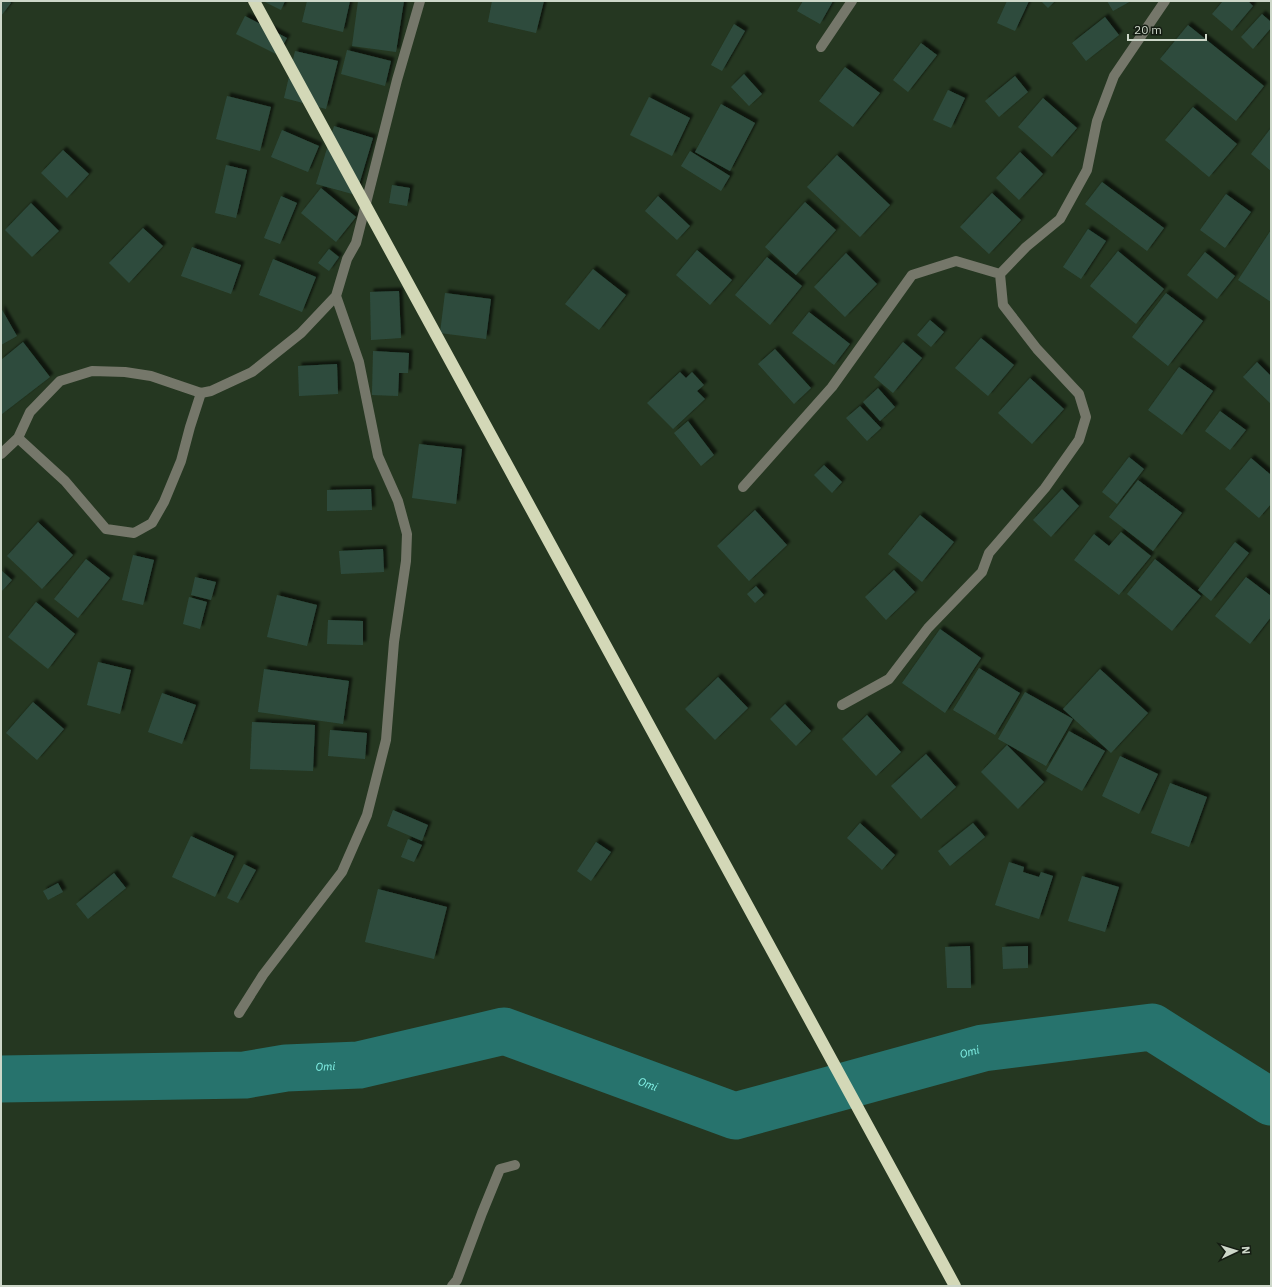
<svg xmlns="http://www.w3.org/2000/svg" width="1272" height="1287" font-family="'IBM Plex Sans',sans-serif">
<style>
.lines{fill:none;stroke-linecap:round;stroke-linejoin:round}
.river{stroke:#27736d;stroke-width:47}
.building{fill:#2e4c3e;filter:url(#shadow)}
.minor{stroke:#75776a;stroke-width:10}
.highway{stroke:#d3d8b7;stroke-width:12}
.labels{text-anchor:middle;stroke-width:4;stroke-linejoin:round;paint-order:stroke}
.water-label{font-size:11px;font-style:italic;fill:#85f5ea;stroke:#141c12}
</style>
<defs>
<filter id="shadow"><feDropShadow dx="3.5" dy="-3.5" stdDeviation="1" flood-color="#0009"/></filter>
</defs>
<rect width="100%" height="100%" fill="#253721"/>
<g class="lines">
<path class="river" id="s1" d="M1 1079 245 1075 286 1068 359 1065 504 1031 735 1116 983 1048 1152 1027 1271 1102"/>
</g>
<path class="building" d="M1 1H9L11 3 1 16Z
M263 1H285L281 10Z
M307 1H350L343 32 302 22Z
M358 1H404L396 52 352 46Z
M492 1H544L536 33 488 22Z
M803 1H833L820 24 797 11Z
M1007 1H1029L1015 31 997 23Z
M1041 1H1055L1048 8Z
M1107 1H1131L1113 11Z
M1223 1H1248L1253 6 1232 31 1212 14Z
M1262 14 1271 22V28L1253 49 1241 37Z
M245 16 287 38 278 55 236 34Z
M1105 17 1119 35 1086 61 1072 43Z
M734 24 745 31 722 71 711 65Z
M1188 25 1264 86 1236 121 1160 59Z
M921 43 937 55 908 92 893 80Z
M347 50 391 61 385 86 341 74Z
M295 51 338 61 326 109 284 98Z
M845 67 880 93 853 127 819 101Z
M744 74 762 94 749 106 731 87Z
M1015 76 1028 92 999 117 985 101Z
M948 90 965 98 951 128 933 120Z
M227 96 271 107 260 151 216 139Z
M649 97 690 118 672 156 630 135Z
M1043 98 1077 128 1052 157 1018 127Z
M721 104 755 123 730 171 695 152Z
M1193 107 1237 144 1209 177 1165 140Z
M334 126 373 138 356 195 316 184Z
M1271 128V171L1251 154Z
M282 130 319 146 308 172 271 157Z
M63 150 89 174 67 198 41 173Z
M690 151 730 176 721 191 681 166Z
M1020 152 1043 174 1019 200 996 178Z
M837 155 890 205 860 237 807 187Z
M226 165 247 170 236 218 215 213Z
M1102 182 1164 228 1147 251 1085 204Z
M392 185 410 188 407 206 389 203Z
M321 188 356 217 336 242 301 213Z
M992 193 1021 220 989 254 960 227Z
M1226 194 1251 212 1225 248 1200 230Z
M281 196 297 203 280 244 264 238Z
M658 196 690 226 677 240 645 211Z
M805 202 836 230 796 275 765 247Z
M31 203 59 231 32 257 5 230Z
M143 228 163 246 129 283 109 263Z
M1088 229 1106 241 1081 279 1063 267Z
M1271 230V302L1238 280Z
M192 247 241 265 231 294 181 276Z
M329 249 339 257 329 271 318 263Z
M697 250 732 280 710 305 676 275Z
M1118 251 1164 289 1136 324 1090 286Z
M1205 252 1235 276 1217 299 1187 275Z
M846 253 877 284 845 317 814 287Z
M767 257 802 286 770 325 735 295Z
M273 259 316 277 302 312 259 295Z
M593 269 626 295 599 330 565 304Z
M399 291 401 338 371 340 370 292Z
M445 293 491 299 486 339 440 333Z
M1166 293 1203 321 1168 366 1132 337Z
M1 308 17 336 1 345Z
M809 312 850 344 834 365 792 333Z
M930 320 944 332 931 347 917 335Z
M981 338 1014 365 988 396 955 368Z
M23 342 50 377 2 414 1 413V360Z
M903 342 922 358 893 393 874 377Z
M775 349 811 388 794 404 758 364Z
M373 351 409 353 408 373H399L398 396 372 395Z
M1257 362 1271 376V404L1243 377Z
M337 364 338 394 299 396 298 366Z
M1179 367 1213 391 1182 435 1148 410Z
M680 372 686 378 692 372 704 385 697 391 705 399 673 429 647 403Z
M1030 378 1064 409 1032 444 998 413Z
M878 388 895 407 880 421 863 402Z
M860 406 881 428 867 441 846 418Z
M1220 411 1246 430 1230 450 1205 431Z
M688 421 714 455 701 466 674 433Z
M419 444 462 449 456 504 412 498Z
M1129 457 1144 469 1117 504 1102 492Z
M1251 458 1271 475V504L1259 518 1225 489Z
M824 465 842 482 832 493 814 475Z
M1138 480 1182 513 1153 551 1109 517Z
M371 489 372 510 327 511V490Z
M1062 489 1079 506 1051 537 1033 520Z
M755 510 787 545 749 581 717 546Z
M920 515 954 542 922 582 888 554Z
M38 522 73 555 42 589 7 556Z
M1121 532 1151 556 1119 595 1074 560 1094 534 1109 546Z
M1235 542 1249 553 1211 601 1198 590Z
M383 549 384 572 341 574 339 551Z
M133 555 154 560 143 605 122 600Z
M86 559 110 578 78 618 54 599Z
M1155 559 1201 596 1172 631 1127 594Z
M1 570 12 580 1 592Z
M894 570 915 592 886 620 865 597Z
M195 577 216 582 211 600 191 595Z
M1246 577 1271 596V617L1250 644 1215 616Z
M756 586 764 595 755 603 747 594Z
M277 595 317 605 307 646 267 637Z
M189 597 207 602 200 629 183 624Z
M36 602 75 634 48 669 8 637Z
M328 620 363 621V645L327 644Z
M940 629 981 658 945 713 902 683Z
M98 662 131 670 120 714 87 705Z
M979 668 1020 693 995 735 953 710Z
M264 669 349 681 343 724 258 712Z
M1100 669 1148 713 1111 753 1063 709Z
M718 677 748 708 715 740 685 709Z
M1025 692 1073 719 1046 766 998 739Z
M162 693 196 705 182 744 148 732Z
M33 702 64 729 37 760 6 733Z
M785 704 811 731 796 746 770 719Z
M867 715 901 752 876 776 842 739Z
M252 722 315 725 313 771 250 769Z
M330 730 367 733 365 759 328 756Z
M1069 731 1105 751 1082 791 1046 771Z
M1007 745 1044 782 1018 809 981 772Z
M926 754 956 787 921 819 891 786Z
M1120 756 1158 774 1139 814 1102 796Z
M1170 783 1207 797 1189 847 1151 833Z
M393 810 428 825 422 841 387 826Z
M860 823 895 855 882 870 847 838Z
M973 823 985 837 950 866 938 851Z
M191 836 234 856 215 897 172 877Z
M408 839 422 845 414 862 401 857Z
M596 842 611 852 591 881 577 871Z
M1009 862 1024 867 1023 872 1039 877 1041 872 1053 876 1039 919 995 905Z
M244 864 256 870 238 903 227 898Z
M114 873 126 888 88 919 76 904Z
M1082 876 1119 887 1105 932 1068 921Z
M58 883 63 892 48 900 43 891Z
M378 889 447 907 434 959 365 942Z
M970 946 971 988H947L945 947Z
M1028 946V968L1003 969 1002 947Z"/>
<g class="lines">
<path class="minor" d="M821 47 852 1
M18 438 30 412 60 381 92 371 125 372 151 376 201 393 211 391 252 372 301 333 336 296 347 259 356 243 397 80 420 1
M1 454 18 438 65 481 106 529 134 533 152 523 164 502 181 461 190 427 201 393
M743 487 832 387 912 275 956 261 1000 274 1026 247 1060 219 1087 170 1097 121 1114 76 1165 1
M842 705 889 679 928 628 982 572 989 553 1045 488 1079 440 1086 417 1079 394 1037 349 1003 305 1000 274
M239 1013 263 975 342 872 367 815 386 740 394 642 406 561 407 534 398 501 378 456 359 362 336 296
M452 1286 457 1280 482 1213 500 1169 515 1165"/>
<path class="highway" d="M254 1 955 1286"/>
</g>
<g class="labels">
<g class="water-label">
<text dy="4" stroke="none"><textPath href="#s1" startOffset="997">Omi</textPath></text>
<text dy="4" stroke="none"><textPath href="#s1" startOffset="325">Omi</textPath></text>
<text dy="4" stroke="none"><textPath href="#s1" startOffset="661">Omi</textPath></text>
</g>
</g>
<rect width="1272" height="1287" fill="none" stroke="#cdd7c9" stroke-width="4"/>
<g transform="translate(1236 1251) rotate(86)" stroke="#141c12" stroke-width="3" paint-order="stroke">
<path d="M0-3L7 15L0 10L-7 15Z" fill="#cdd7c9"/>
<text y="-6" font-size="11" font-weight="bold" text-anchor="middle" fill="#cdd7c9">N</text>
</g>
<path d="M1128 34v6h78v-6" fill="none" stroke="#cdd7c9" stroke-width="2"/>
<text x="1134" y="34" font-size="12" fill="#cdd7c9" stroke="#141c12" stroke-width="3" paint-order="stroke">20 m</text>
</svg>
